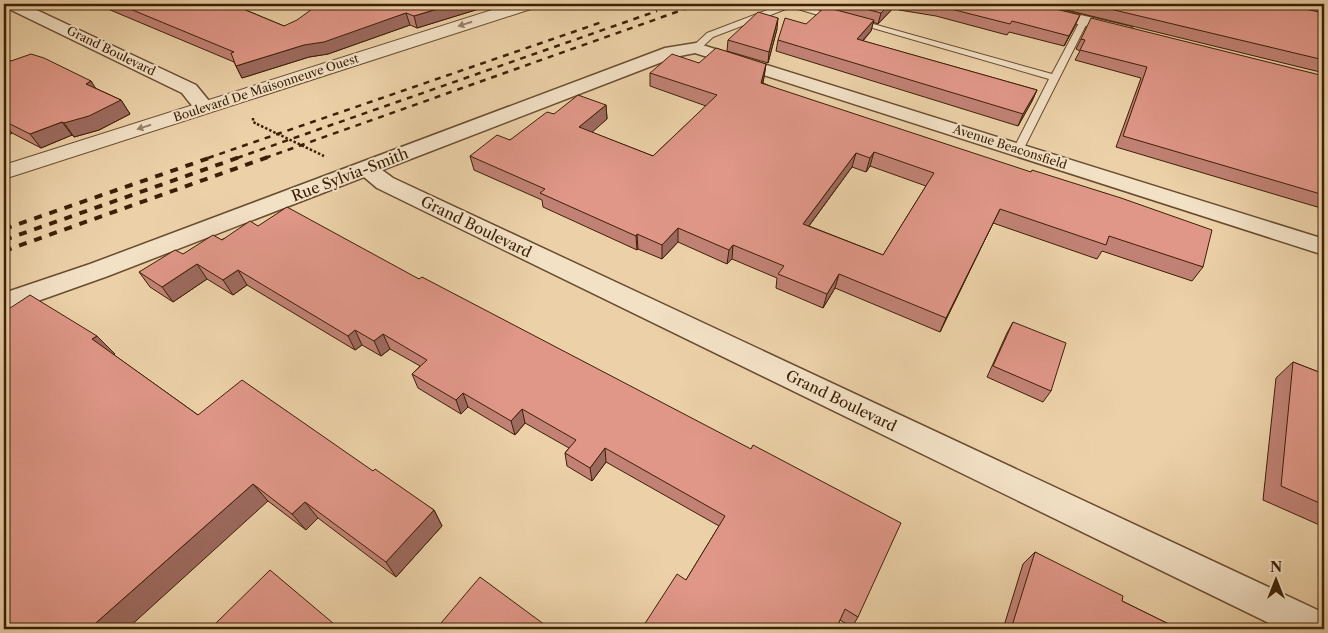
<svg xmlns="http://www.w3.org/2000/svg" width="1328" height="633" font-family="'Libre Caslon Text',serif">
<style>
.lines{fill:none;stroke-linecap:round;stroke-linejoin:round}
.service-casing{stroke:#684c2e;stroke-width:2}
.minor-casing{stroke:#684c2e;stroke-width:3}
.tertiary-casing{stroke:#684c2e;stroke-width:2}
.path{stroke:#3c2005;stroke-width:2.5;stroke-dasharray:2.5 2;stroke-linecap:butt}
.service{fill:#f3e1c6;fill-rule:evenodd}
.minor{fill:#f3e1c6;fill-rule:evenodd}
.tertiary{fill:#f3e1c6;fill-rule:evenodd}
.rail-far1{stroke:#3c2005;stroke-width:2.5;stroke-dasharray:6 6;stroke-linecap:butt}
.rail{stroke:#3c2005;stroke-width:4;stroke-dasharray:8 8;stroke-linecap:butt}
.path-bridge{stroke:#3c2005;stroke-width:2.5;stroke-dasharray:2.5 2;stroke-linecap:butt}
.wall{fill:#c18275;stroke:#3c2005;fill-rule:evenodd}
.shaded-wall{fill:#9d6a5f;stroke:#3c2005}
.building{fill:#e09788;stroke:#3c2005;fill-rule:evenodd}
.oneway{fill:#988066}
.labels{text-anchor:middle;stroke-width:4;stroke-linejoin:round;paint-order:stroke}
.far-street-label{font-size:12px;fill:#3c2005;stroke:#f3e1c6}
.street-label{font-size:15px;fill:#3c2005;stroke:#f3e1c6}
</style>
<rect width="100%" height="100%" fill="#ecd1a8"/>
<filter id="stains"><feTurbulence type="fractalNoise" baseFrequency=".004" numOctaves="4"/><feColorMatrix values="0 0 0 0 .2 0 0 0 0 .09 0 0 0 0 .02 0 0 0 .5 -.17"/></filter>
<radialGradient id="worn" r=".72"><stop offset=".6" stop-color="#630" stop-opacity="0"/><stop offset="1" stop-color="#630" stop-opacity=".3"/></radialGradient>
<g class="lines">
<defs>
<path id="service" d="M783 4H799L839 17 835 20 791 7 713 37 699 50H693L691 48 707 33Z
M1084 18 1088 21 1023 150 1018 153 1013 150 1049 79 852 22 853 20H859L1052 74 1080 21Z"/>
<path id="minor" d="M4 4H24L196 85 214 107 211 111C196 115 191 104 182 93L5 7Z
M1008 4H1035L1131 27 1134 31 1131 35 1125 36 1010 7Z
M696 43 1324 239V255L695 53 675 57 382 170 393 178 1324 613V629H1281L377 188 364 177 108 276 4 313V293L90 264 665 48Z"/>
<path id="tertiary" d="M511 4H537L534 8 4 179V165Z"/>
</defs>
<use href="#service" class="service-casing"/>
<use href="#minor" class="minor-casing"/>
<use href="#tertiary" class="tertiary-casing"/>
<path class="path" d="M253 118V122L257 124"/>
<use href="#service" class="service"/>
<use href="#minor" class="minor"/>
<use href="#tertiary" class="tertiary"/>
<path class="rail-far1" d="M208 158 602 22
M237 158 657 11
M265 158 699 4"/>
<path class="rail" d="M4 229 212 157
M4 240 240 157
M4 251 268 157"/>
<path class="path-bridge" d="M257 124 324 156"/>
</g>
<path class="wall" d="M96 4H231L284 26 495 4 417 28 410 25 328 54 309 57 242 78 234 62Z
M831 4H897L878 24 873 22 871 31 863 41 1037 90 1032 101 1018 126 776 51 778 40 806 24 830 9Z
M900 4H1035L1075 26 1064 46 1009 32 1007 35 936 16 899 10Z
M1042 4H1324V73Z
M777 29 768 63 727 51 728 40Z
M1081 39 1324 76V209L1116 147 1141 78 1075 60 1080 51 1076 49Z
M4 57 11 61 91 81 95 88 121 100 130 114 99 130 74 137 72 135 41 148 12 133 4 138Z
M699 63 766 64 764 77 763 83 1203 267 1192 281 1102 251 1097 259 993 223 940 332 835 288 823 308 776 288 777 278 732 259 727 264 678 242 662 259 638 249 637 250 543 207 542 200 474 170 470 156 510 140 554 114 606 105 607 119 591 132 653 156 706 106 650 86V73ZM870 166 926 186 883 255 809 226 852 167 866 172Z
M258 226 419 279 858 617 852 627 840 620 836 629H645L644 625 686 580 719 526 606 462 592 481 567 466 565 453 569 448 525 423 515 435 468 407 461 414 418 388 412 374 420 366 390 349 381 356 362 345 355 350 247 285 233 295 207 279 173 302 150 287 139 272 183 254Z
M4 312 115 354 114 355 198 415 373 471 434 510 442 526 396 577 318 518 306 530 268 501Z
M1013 322 1051 391 1043 402 987 377 1007 333Z
M1293 362 1324 374V527L1263 500 1276 378Z
M1035 552 1122 601 1179 629H1003L1023 564Z"/>
<path class="shaded-wall" d="M454 4H495L417 28 414 16Z
M890 4H897L878 24 881 13Z
M406 13 410 25 328 54 309 57 242 78 236 66Z
M1080 15 1075 26 1064 46 1069 36Z
M778 18 777 29 768 63 769 52Z
M874 20 871 31 854 50 857 39Z
M766 64 764 77 759 97 761 83Z
M91 81 100 95 86 84Z
M1037 90 1032 101 1018 126 1023 114Z
M121 100 130 114 99 130 74 137 64 123Z
M606 105 607 119 581 142 579 127Z
M62 122 72 135 41 148 30 134Z
M4 123 12 133 4 138Z
M874 152 870 166 866 172 870 158Z
M856 153 852 167 800 238 803 224Z
M1000 209 993 223 940 332 946 318Z
M678 228V242L662 259V245Z
M637 234 638 249 637 250 636 236Z
M733 245 732 259 727 264 729 250Z
M197 264 207 279 173 302 162 287Z
M238 270 247 285 233 295 223 280Z
M839 274 835 288 823 308 827 294Z
M355 330 362 345 355 350 348 336Z
M383 334 390 349 381 356 374 341Z
M97 336 115 354 110 358 92 339Z
M463 393 468 407 461 414 456 400Z
M522 409 525 423 515 435 511 421Z
M605 448 606 462 592 481 590 468Z
M253 484 268 501 127 629H89Z
M305 502 318 518 306 530 292 514Z
M434 510 442 526 396 577 386 562Z
M545 625 546 629H541Z"/>
<path class="building" d="M118 4H231L284 26 297 20 319 4H454L414 16 406 13 324 42 304 45 236 66 231 53 234 52Z
M846 4H890L881 13Z
M926 4H1035L1080 15 1069 36 1012 21 1010 24 939 6Z
M1089 4H1281L1324 13V60Z
M825 7 874 20 857 39 1037 90 1023 114 778 40 785 18 806 24Z
M758 12 778 18 769 52 728 40Z
M1091 18 1324 76V195L1123 136 1147 67 1080 50 1085 40 1081 39Z
M716 48 766 64 761 83 1031 172 1032 170 1121 198 1212 230 1203 267 1109 236 1106 245 1000 209 946 318 839 274 827 294 778 274 784 266 733 245 729 250 678 228 662 245 637 234 636 236 540 193 545 189 470 156 497 135 510 140 547 112 554 114 578 95 606 105 579 127 653 156 717 95 650 73 672 54 699 63ZM874 152 934 173 883 255 803 224 856 153 870 158Z
M31 54 44 58 91 81 86 84 121 100 89 116 64 123 62 122 30 134 4 121V57L11 61Z
M287 207 419 279 422 277 751 449 753 445 901 523 858 617 845 609 836 629H651L644 625 677 574 686 580 725 516 605 448 590 468 565 453 576 440 522 409 511 421 463 393 456 400 412 374 427 360 383 334 374 341 355 330 348 336 238 270 223 280 197 264 162 287 139 272 175 250 183 254 213 235 222 240 250 221 258 226Z
M30 295 97 336 92 339 198 415 242 380 373 471 375 469 434 510 386 562 305 502 292 514 253 484 89 629H16L4 616V312Z
M1013 322 1066 343 1051 391 993 366Z
M1293 362 1324 374V505L1281 486Z
M1035 552 1123 596 1122 601 1179 629H1011Z
M270 570 340 629H210Z
M480 577 545 625 541 629H436Z"/>
<defs><path id="oneway-solid" d="M-6-.8H1V-3.2L6.5 0L1 3.2V.8H-6Z" transform="scale(1.25)"/></defs>
<g class="oneway">
<use href="#oneway-solid" transform="translate(465 24) rotate(162)"/>
<use href="#oneway-solid" transform="translate(144 127) rotate(162)"/>
</g>
<g class="labels">
<g class="far-street-label">
<text transform="translate(111 51) rotate(26)" y="4">Grand Boulevard</text>
<text transform="translate(266 88) rotate(-18)" y="4">Boulevard De Maisonneuve Ouest</text>
<text transform="translate(1010 147) rotate(18)" y="4">Avenue Beaconsfield</text>
</g>
<g class="street-label">
<text transform="translate(350 175) rotate(-21)" y="5">Rue Sylvia-Smith</text>
<text transform="translate(476 227) rotate(26)" y="5">Grand Boulevard</text>
<text transform="translate(841 401) rotate(26)" y="5">Grand Boulevard</text>
</g>
</g>
<rect width="1328" height="633" fill="none" stroke="#ecd1a8" stroke-width="20"/>
<rect x="5" y="5" width="1318" height="623" fill="none" stroke="#3c2005" stroke-width="2.5"/>
<rect x="10" y="10" width="1308" height="613" fill="none" stroke="#3c2005"/>
<g transform="translate(1276 580)" stroke="#f3e1c6" stroke-width="4" paint-order="stroke">
<path d="M0-4L9 19L0 12L-9 19Z" fill="#3c2005"/>
<text y="-8" font-size="14" font-weight="bold" text-anchor="middle" fill="#3c2005">N</text>
</g>
<rect width="100%" height="100%" filter="url(#stains)"/>
<rect width="100%" height="100%" fill="url(#worn)"/>
</svg>
